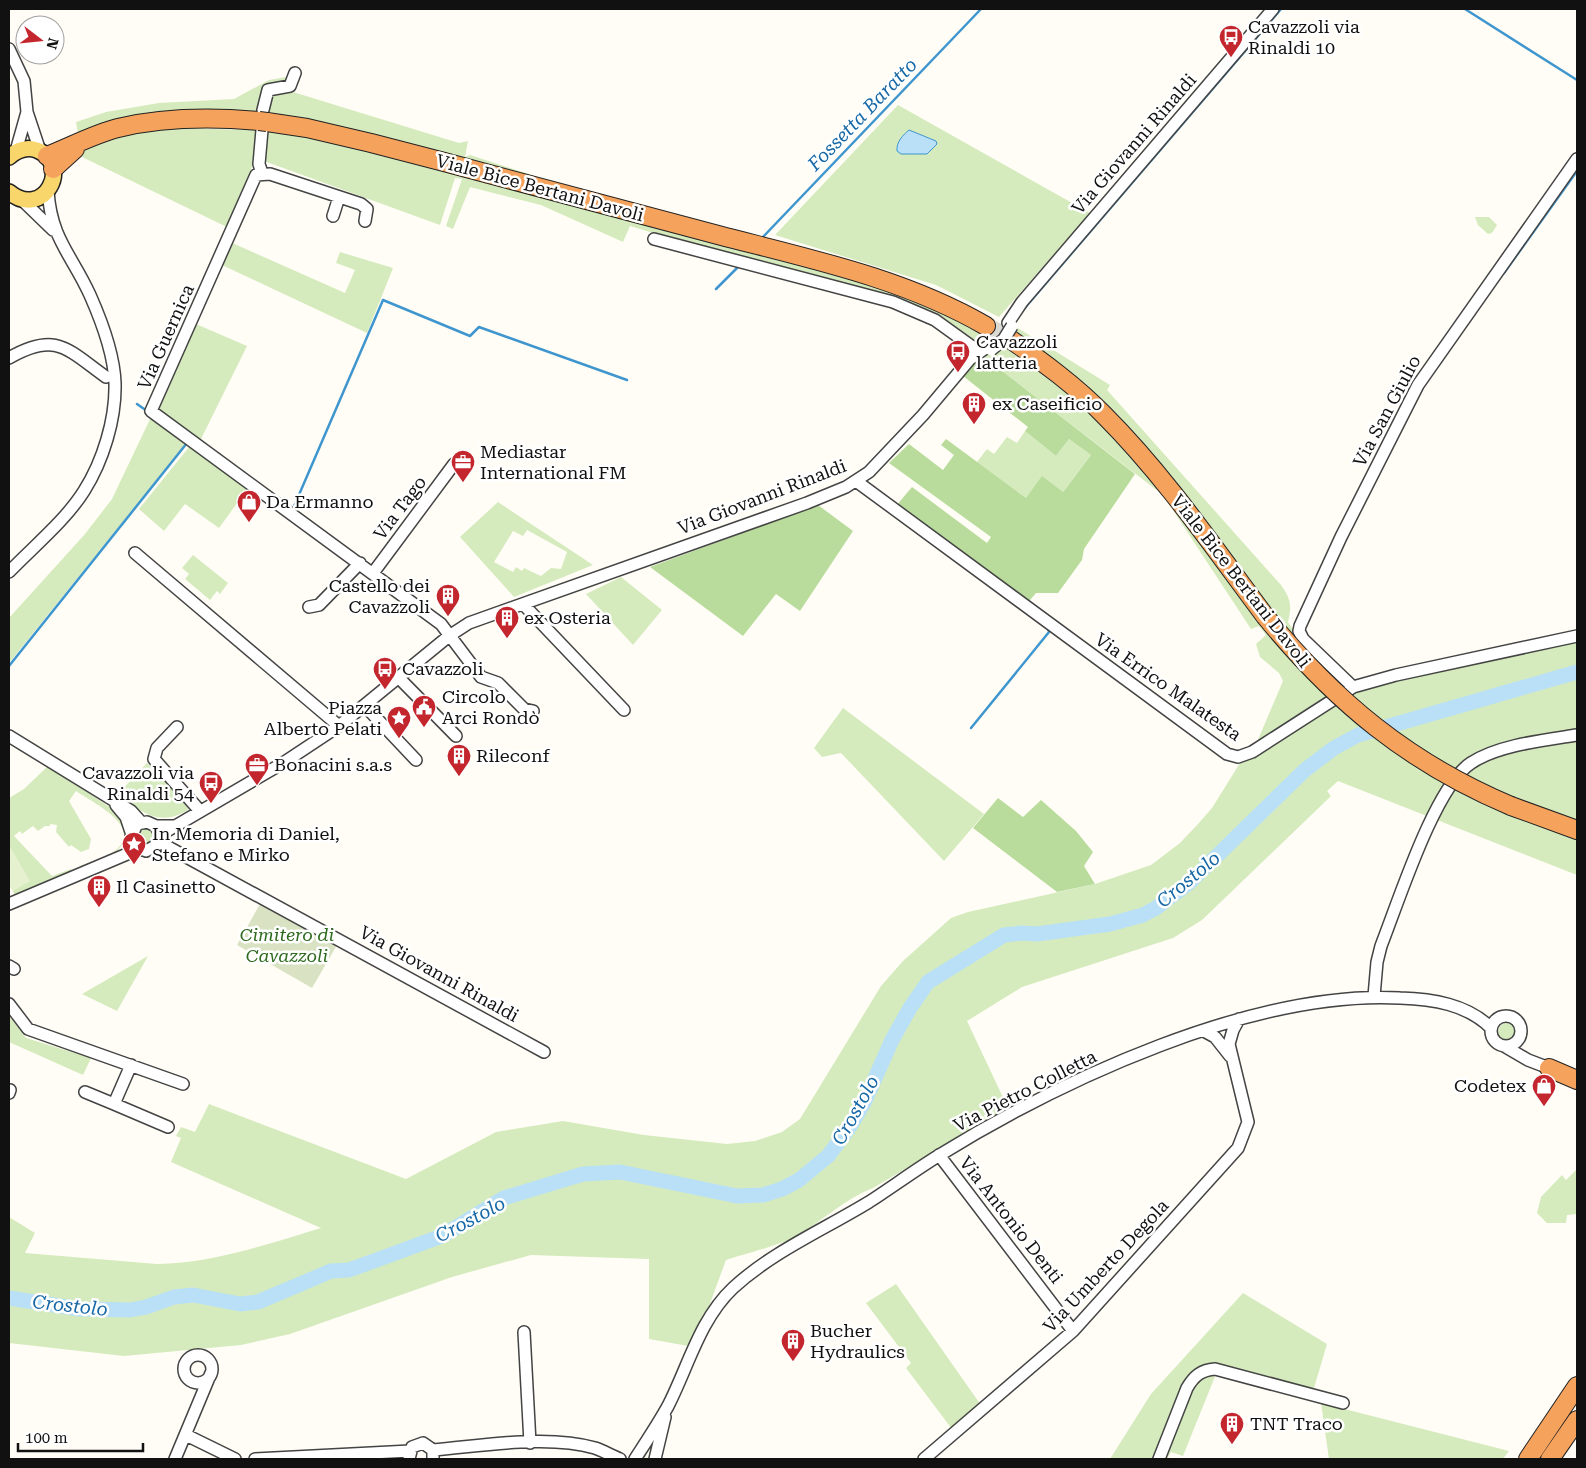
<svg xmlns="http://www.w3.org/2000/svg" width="1586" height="1468" font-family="'Roboto Serif',serif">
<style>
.green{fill:#d5ebbd;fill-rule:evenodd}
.forest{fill:#b9dc9c}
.cemetery{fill:#d9e3c4}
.pitch{fill:#e6f2cf}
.water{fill:#b9e0f7;stroke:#3f96cf}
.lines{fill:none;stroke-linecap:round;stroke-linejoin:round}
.stream{stroke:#3f96cf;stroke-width:2.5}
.river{stroke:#b9e0f7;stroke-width:15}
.highway-tunnel{stroke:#dbdad3;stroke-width:18;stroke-dasharray:18 9;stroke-linecap:butt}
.minor-casing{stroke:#444;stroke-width:14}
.major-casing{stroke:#222;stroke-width:18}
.highway-casing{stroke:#222;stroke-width:20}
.minor{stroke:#fff;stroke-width:11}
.major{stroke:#f9d66b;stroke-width:15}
.highway{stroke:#f5a25d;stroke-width:18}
.minor-bridge-casing{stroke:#444;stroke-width:14;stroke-linecap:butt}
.highway-bridge-casing{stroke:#222;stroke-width:20;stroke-linecap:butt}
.minor-bridge{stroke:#fff;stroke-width:11}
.highway-bridge{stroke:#f5a25d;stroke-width:18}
.labels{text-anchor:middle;stroke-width:5;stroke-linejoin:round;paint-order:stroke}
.poi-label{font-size:18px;fill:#111;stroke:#fff;text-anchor:start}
.street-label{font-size:18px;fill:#111;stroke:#fff}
.park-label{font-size:18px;font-style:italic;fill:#2f6b1f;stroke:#fff}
.water-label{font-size:19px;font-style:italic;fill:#1768a6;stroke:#fff}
</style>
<rect width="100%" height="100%" fill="#fffdf5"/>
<path class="green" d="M292 76 272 93 293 92 459 143 468 141 465 157 470 155 541 178 534 180 288 117 78 134 76 122 106 112 159 103 234 99 269 80Z
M898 105 1090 213 999 317 936 285 775 235Z
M166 128 258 130C254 169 245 192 229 228L80 156 81 148 114 137Z
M266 131 300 135 376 152 771 255 777 259C848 279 919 296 983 334L977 343 939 319 630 226 623 242 541 205 470 187 453 229 446 226 462 179 455 178 440 225 264 161Z
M1475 217H1489L1497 225 1492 233 1488 234 1478 225Z
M230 242 345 293 355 270 336 263 340 252 393 268 367 333 220 264Z
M196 324 247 346 198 445 251 484 219 528 185 504 164 531 139 509 194 441 157 409Z
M1016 327 1110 385 1107 390 1281 585C1291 599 1292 606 1288 622L1299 638 1344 685 1341 686C1268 619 1217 534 1155 458 1114 409 1064 372 1014 332Z
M1004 347 1077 400 1156 482 1257 618 1287 655 1328 699 1263 743 1257 742 1283 681 1279 673 1260 657 1256 644 1266 635 1259 626 1251 629 1163 495 984 357C991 352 998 352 1004 347Z
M151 417 187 442 9 663V618L85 534 112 499Z
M1025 431 1056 456 1069 439 1091 455 1062 493 1026 498 977 462 987 449 994 454 1007 437 1017 443Z
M498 502 593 565 514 597 460 537ZM527 530 567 552 561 569 551 568 541 576 524 568 522 571 516 567 513 572 494 562 513 531 523 536Z
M193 555 228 583 220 594 217 591 210 600 185 579 189 574 182 568Z
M621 577 662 610 633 645 586 594Z
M1577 637V875L1338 781 1327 791 1331 796 1202 920 1173 938 1022 987 967 1021 1008 1108 873 1188C845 1199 822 1221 795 1237 780 1245 744 1254 726 1260L694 1347 649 1339V1259L531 1255 452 1277 290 1334 241 1345 124 1356 9 1343V1217L35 1233 25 1253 157 1264C213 1263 268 1244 321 1228L171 1162 181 1138 176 1136 181 1127 195 1132 209 1104 406 1179 496 1132 563 1121 644 1135 727 1144 755 1141 782 1132 800 1119 881 986 903 961 951 918 968 912 1095 884 1151 865 1180 843 1198 824 1212 808 1240 763 1351 690Z
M843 708 984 814 944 861 841 753 822 757 814 748Z
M147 763 189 804 188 810C158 828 142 811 117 795Z
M48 766 111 808 122 817 128 833C119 858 103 858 81 867L80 866C90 862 101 859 110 854 150 830 95 804 76 791L69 801 91 839 89 849 81 852 71 845 69 847 56 832 57 825 50 824V826H45L38 831 33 826 22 834 20 831 14 836 52 876 71 869 72 871 15 895 9 884V798L24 789Z
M138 836a8 8 0 1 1 16 0a8 8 0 1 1-16 0Z
M148 956 117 1011 82 994Z
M9 1016 26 1038 91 1058 83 1075 9 1042Z
M1498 1032a9 9 0 1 1 18 0a9 9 0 1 1-18 0Z
M1577 1169V1214L1567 1215 1566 1223H1547L1537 1213 1541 1197 1562 1175 1566 1180Z
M896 1284 983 1408 955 1433 906 1368 911 1363 866 1303Z
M1243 1293 1327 1344 1314 1388 1218 1369 1183 1456 1171 1452 1167 1459H1110L1151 1394Z
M1321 1403 1509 1451 1503 1459H1329Z"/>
<path class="forest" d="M984 357 1135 474 1084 549 1082 560 1058 593H1036L1025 606 896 506 912 487 987 543 991 537 889 463 909 444 943 470 954 455 941 445 946 439 1026 498 1042 476 1063 492 1091 455 1069 439 1056 456 1025 431 1028 427 963 376 977 359Z
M818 505 853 531 800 611 776 594 743 636 650 567Z
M998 798 1023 817 1041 800 1076 831 1093 852 1084 866 1095 884 1057 892 973 828Z"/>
<path class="cemetery" d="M261 902 337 945 312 988 237 945Z"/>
<path class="pitch" d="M9 845 30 881 13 891 9 884Z"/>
<path class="water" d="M909 130 936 141 937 144 927 154H901L897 151C896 142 903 135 909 130Z"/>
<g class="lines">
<path class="stream" d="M1465 9 1577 80
M762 238 981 9
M1504 273 1577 171
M716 289 739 266
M1023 310 1281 9
M137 404 147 411
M292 511 383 300 470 336 479 327 627 380
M9 666 187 443
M971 728 1049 632 1048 628"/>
<path class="river" d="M9 1298 79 1309 130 1310 146 1307 174 1297 193 1295 240 1304 258 1302 331 1271 349 1270 442 1236 504 1198 583 1174 620 1172 737 1196 763 1195 782 1189 799 1180 828 1156 849 1128 864 1103 892 1040 910 1008 928 982 1004 935 1022 933 1037 934 1110 924 1143 915 1156 908 1190 882 1305 770 1334 748 1358 735 1577 672"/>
<path class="highway-tunnel" d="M986 326 1010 339"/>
<defs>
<path id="minor" d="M9 49 24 81 27 112 40 151
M263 110 268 90 290 86 295 73
M262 130 259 164 262 173
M16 151 27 112
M22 200 53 230
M333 216 339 197
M365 221 367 209 361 204 270 174 256 175 151 411 441 624 481 677 498 683 524 709 533 711
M654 239 893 302 935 320 978 351
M1008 323 1022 302 1273 9
M9 358C56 331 67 349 106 377
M856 481 1227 754 1238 757 1252 752 1353 687 1396 675 1577 636
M135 553 339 726
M9 572C34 546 65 521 84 491 103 461 116 419 115 383 114 353 102 322 90 295 72 255 51 239 48 191
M373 573 454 464
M523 604 624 710
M309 607 319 605 360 563
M399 678 456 736
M1353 687 1303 639 1299 631 1300 626 1341 537 1418 385 1577 159
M365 706 416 760
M177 727 157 748 154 759 200 811
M9 736 131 811 141 822
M116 805 126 817 131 832
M156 826 160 835 157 845 146 851 136 847 131 837 137 824 147 822 156 826H176
M160 835 283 763 339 726 449 636 469 623 807 503 846 487 869 472 923 415 970 359 987 347
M159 842 544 1052
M9 904 139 849
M9 966 14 969
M1374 996 1377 962 1381 946C1398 903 1435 786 1471 763 1498 745 1545 740 1577 735
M9 1004 28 1029 183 1084
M1491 1031a15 15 0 1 1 30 0a15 15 0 1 1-30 0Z
M1204 1031 1215 1037 1230 1056
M1504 1046 1528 1060 1549 1068
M131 1065 114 1104 168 1127
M85 1092 114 1104
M9 1093 10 1090
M939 1155 1073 1331
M524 1332 530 1443
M184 1369a14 14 0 1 1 28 0a14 14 0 1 1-28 0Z
M186 1435 235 1459
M433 1450C482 1446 547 1434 595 1448 604 1451 612 1456 620 1459
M175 1459 211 1373
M255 1459 410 1451
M409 1459 412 1447 423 1443 433 1450V1459
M635 1459C646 1442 658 1424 668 1406 688 1367 700 1319 733 1288 772 1252 823 1230 869 1202 892 1187 914 1171 938 1156 1061 1080 1253 990 1400 998 1432 999 1467 1004 1491 1028
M655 1459 665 1417
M924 1459 1073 1331 1238 1148 1248 1122 1229 1044 1233 1030 1239 1019
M1159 1459 1187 1388C1194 1376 1201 1370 1215 1369L1343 1403"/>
<path id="major" d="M9 157C17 150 26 146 37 150 73 164 44 221 9 192"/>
<path id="highway" d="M267 122 307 128 371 143C487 173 603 204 718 235 810 259 903 278 986 326
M47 156C70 147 94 134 118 128 164 117 213 117 259 121
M53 169 75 149
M1010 339C1043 362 1076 386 1104 415 1165 476 1214 548 1265 616
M1511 806 1577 830
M1549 1068 1577 1080
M1528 1459 1577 1386
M1550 1459 1577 1420"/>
</defs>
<use href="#minor" class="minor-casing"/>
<use href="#major" class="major-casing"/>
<use href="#highway" class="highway-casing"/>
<use href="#minor" class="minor"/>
<use href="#major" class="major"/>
<use href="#highway" class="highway"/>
<defs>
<path id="minor-bridge" d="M991 350 1004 339 1012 326"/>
<path id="highway-bridge" d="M259 121 267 122
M1265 616C1335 702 1409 763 1511 806"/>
</defs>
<use href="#minor-bridge" class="minor-bridge-casing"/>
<use href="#highway-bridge" class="highway-bridge-casing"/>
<use href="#minor-bridge" class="minor-bridge"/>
<use href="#highway-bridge" class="highway-bridge"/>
</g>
<defs>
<symbol id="bus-pin" viewBox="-11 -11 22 30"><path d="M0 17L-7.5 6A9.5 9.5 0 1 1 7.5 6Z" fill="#c4262e" stroke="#fff"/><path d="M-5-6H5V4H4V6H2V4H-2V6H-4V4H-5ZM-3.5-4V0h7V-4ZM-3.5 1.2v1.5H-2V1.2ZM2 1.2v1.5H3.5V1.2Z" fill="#fff"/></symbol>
<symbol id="building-pin" viewBox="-11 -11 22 30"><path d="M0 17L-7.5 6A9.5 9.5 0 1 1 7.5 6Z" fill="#c4262e" stroke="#fff"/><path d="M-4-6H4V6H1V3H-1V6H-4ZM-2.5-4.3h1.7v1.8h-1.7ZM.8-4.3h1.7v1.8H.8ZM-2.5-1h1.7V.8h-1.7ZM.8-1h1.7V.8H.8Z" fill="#fff"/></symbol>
<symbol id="office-pin" viewBox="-11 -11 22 30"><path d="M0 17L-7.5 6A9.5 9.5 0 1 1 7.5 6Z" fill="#c4262e" stroke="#fff"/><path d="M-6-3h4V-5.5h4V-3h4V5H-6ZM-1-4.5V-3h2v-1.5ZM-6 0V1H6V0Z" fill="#fff"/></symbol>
<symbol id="shop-pin" viewBox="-11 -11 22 30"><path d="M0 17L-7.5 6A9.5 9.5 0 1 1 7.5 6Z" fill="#c4262e" stroke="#fff"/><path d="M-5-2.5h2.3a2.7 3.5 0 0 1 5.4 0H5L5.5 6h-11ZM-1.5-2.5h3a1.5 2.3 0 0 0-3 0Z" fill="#fff"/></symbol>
<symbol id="civic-pin" viewBox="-11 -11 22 30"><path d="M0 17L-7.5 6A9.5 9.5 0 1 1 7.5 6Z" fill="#c4262e" stroke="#fff"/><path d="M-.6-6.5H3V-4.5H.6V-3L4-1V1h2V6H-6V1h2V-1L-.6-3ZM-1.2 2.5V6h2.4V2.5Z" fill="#fff"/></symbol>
<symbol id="sight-pin" viewBox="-11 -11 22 30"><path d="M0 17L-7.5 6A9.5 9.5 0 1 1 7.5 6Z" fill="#c4262e" stroke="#fff"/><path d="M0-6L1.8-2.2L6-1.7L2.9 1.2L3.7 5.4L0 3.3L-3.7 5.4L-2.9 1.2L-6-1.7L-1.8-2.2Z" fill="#fff"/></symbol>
</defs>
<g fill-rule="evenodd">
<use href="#bus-pin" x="1217" y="23" width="28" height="38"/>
<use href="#bus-pin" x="944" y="338" width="28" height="38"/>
<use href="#building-pin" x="960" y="390" width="28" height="38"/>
<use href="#office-pin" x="449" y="448" width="28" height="38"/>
<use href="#shop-pin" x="235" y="488" width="28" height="38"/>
<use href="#building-pin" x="434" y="582" width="28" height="38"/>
<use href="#building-pin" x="493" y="604" width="28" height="38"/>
<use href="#bus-pin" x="371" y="655" width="28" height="38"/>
<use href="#civic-pin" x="410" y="693" width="28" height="38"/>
<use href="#sight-pin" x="385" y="704" width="28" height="38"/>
<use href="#building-pin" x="445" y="742" width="28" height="38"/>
<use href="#office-pin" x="243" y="751" width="28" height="38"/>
<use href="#bus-pin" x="197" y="769" width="28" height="38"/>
<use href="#sight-pin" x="120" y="830" width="28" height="38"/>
<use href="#building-pin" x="85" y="873" width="28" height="38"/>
<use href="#shop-pin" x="1530" y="1072" width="28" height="38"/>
<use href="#building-pin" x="779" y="1327" width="28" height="38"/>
<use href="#building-pin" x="1218" y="1410" width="28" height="38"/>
</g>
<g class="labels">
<g class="poi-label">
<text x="1248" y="33">Cavazzoli via<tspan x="1248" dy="21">Rinaldi 10</tspan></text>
<text x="976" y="348">Cavazzoli<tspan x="976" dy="21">latteria</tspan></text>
<text x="992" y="410">ex Caseificio</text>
<text x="480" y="458">Mediastar<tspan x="480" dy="21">International FM</tspan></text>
<text x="266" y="508">Da Ermanno</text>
<text x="430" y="592" text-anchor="end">Castello dei<tspan x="430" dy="21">Cavazzoli</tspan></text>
<text x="524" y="624">ex Osteria</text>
<text x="402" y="675">Cavazzoli</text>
<text x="442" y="703">Circolo<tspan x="442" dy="21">Arci Rondò</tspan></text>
<text x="382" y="714" text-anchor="end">Piazza<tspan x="382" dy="21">Alberto Pelati</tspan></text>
<text x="476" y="762">Rileconf</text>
<text x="274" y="771">Bonacini s.a.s</text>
<text x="194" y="779" text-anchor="end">Cavazzoli via<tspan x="194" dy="21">Rinaldi 54</tspan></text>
<text x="152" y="840">In Memoria di Daniel,<tspan x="152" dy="21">Stefano e Mirko</tspan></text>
<text x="116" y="893">Il Casinetto</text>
<text x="1526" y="1092" text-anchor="end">Codetex</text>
<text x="810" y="1337">Bucher<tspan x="810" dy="21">Hydraulics</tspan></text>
<text x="1250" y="1430">TNT Traco</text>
</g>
<g class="street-label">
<text transform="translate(1134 144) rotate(-49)" y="6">Via Giovanni Rinaldi</text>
<text transform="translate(540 188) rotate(15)" y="6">Viale Bice Bertani Davoli</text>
<text transform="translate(166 337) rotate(-66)" y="6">Via Guernica</text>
<text transform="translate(1387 411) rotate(-62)" y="6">Via San Giulio</text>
<text transform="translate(762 497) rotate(-21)" y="6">Via Giovanni Rinaldi</text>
<text transform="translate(400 508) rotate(-53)" y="6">Via Tago</text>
<text transform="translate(1241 581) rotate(52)" y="6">Viale Bice Bertani Davoli</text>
<text transform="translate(1168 687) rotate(35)" y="6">Via Errico Malatesta</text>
<text transform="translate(439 974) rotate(29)" y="6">Via Giovanni Rinaldi</text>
<text transform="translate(1025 1091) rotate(-27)" y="6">Via Pietro Colletta</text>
<text transform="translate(1011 1220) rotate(52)" y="6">Via Antonio Denti</text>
<text transform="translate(1106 1266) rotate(-47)" y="6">Via Umberto Degola</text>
</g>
<g class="park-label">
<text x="287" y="941">Cimitero di<tspan x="287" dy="21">Cavazzoli</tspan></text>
</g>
<g class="water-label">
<text transform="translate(862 114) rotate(-46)" y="7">Fossetta Baratto</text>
<text transform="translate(1188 879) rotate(-40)" y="7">Crostolo</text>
<text transform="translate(855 1110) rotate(-61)" y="7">Crostolo</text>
<text transform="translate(470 1219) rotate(-28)" y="7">Crostolo</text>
<text transform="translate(70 1305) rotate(6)" y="7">Crostolo</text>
</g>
</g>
<rect width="1586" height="1468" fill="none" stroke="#111111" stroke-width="20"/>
<g transform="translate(40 40) rotate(106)"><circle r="24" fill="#ffffff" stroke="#a0a0a0"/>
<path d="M0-4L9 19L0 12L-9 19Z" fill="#c4262e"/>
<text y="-8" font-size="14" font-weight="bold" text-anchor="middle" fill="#111111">N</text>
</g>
<path d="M18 1443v8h125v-8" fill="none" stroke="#111111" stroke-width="2.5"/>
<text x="25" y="1443" font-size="15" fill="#111111" stroke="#ffffff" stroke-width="4" paint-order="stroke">100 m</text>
</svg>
